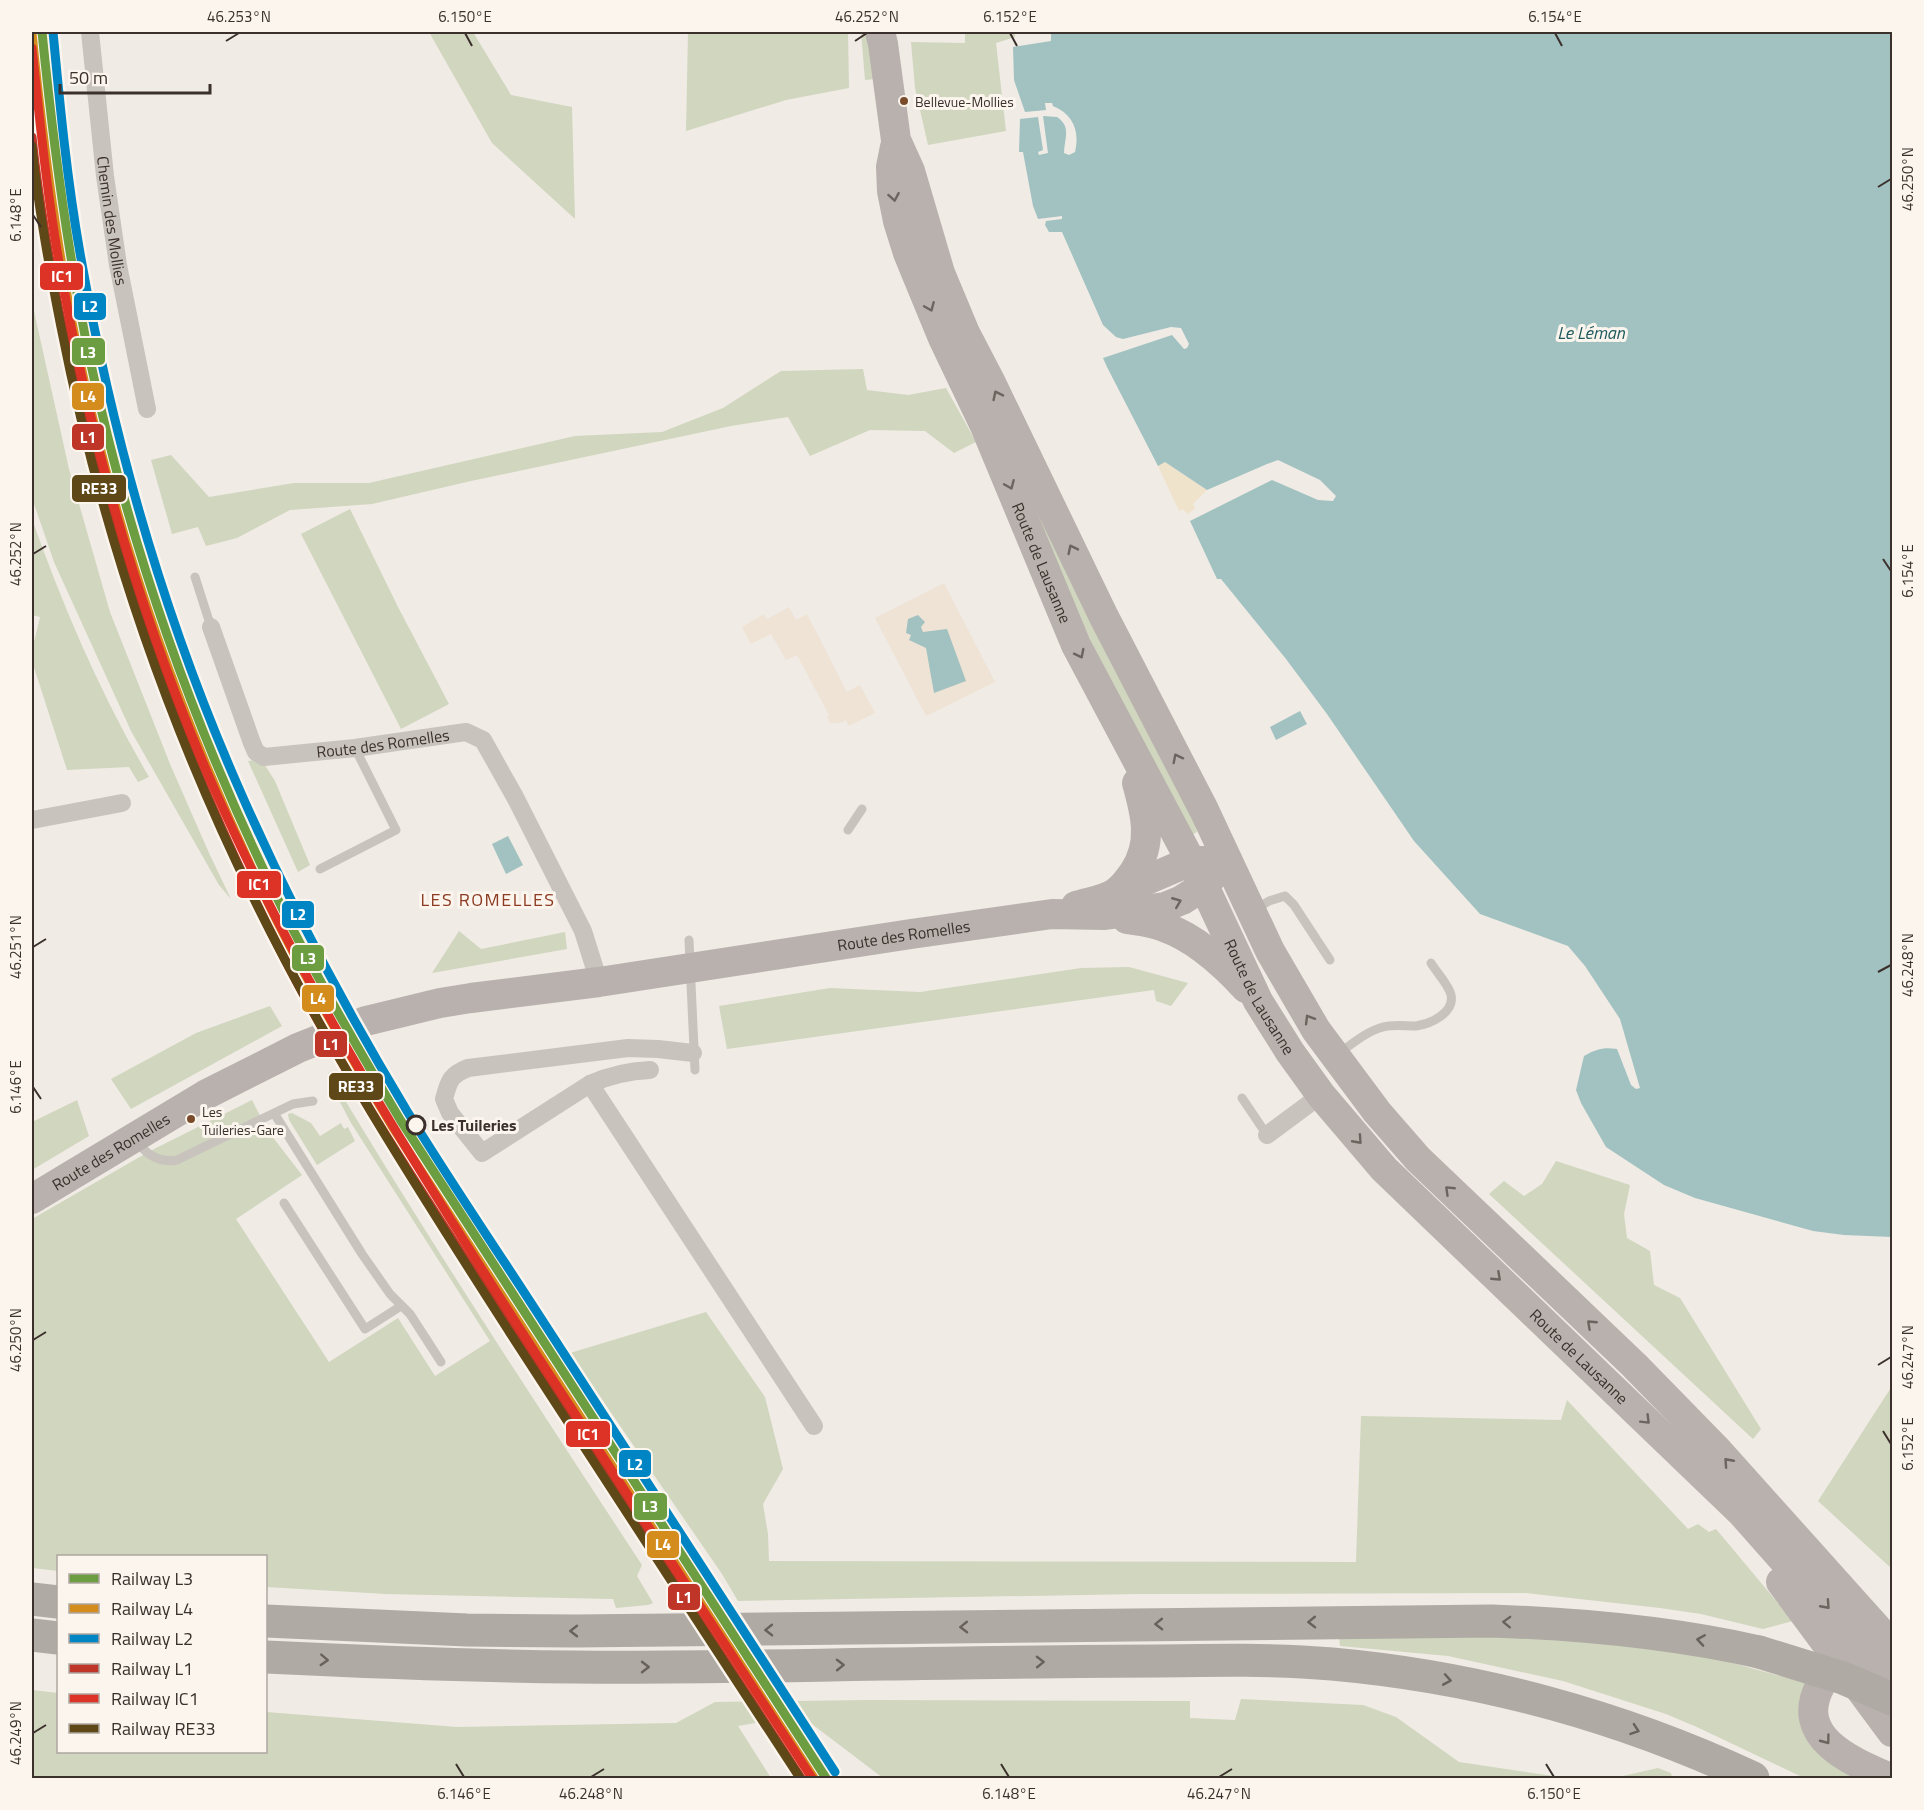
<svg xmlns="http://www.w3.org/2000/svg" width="1924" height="1810" font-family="'Titillium Web',sans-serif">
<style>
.green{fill:#d1d6bf}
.sand{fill:#efe3cc}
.plaza{fill:#eee3d5}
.water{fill:#a1c2c1}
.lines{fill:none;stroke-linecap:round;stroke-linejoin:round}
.lane{stroke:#c9c3be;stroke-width:9}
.street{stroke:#c9c3be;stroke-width:18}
.primary{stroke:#b8b1ad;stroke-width:30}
.highway{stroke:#afaaa4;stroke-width:33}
.highway-bridge{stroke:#afaaa4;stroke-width:33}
.rail-1-casing{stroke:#fbf5ee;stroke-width:14}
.rail-2-casing{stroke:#fbf5ee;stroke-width:14}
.rail-3-casing{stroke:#fbf5ee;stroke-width:14}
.rail-4-casing{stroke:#fbf5ee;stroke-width:14}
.rail-5-casing{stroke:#fbf5ee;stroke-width:14}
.rail-6-casing{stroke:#fbf5ee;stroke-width:14}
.rail-1{stroke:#6c9d40;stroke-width:9}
.rail-2{stroke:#d48c1c;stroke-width:9}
.rail-3{stroke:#0085c4;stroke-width:9}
.rail-4{stroke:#bf3527;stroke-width:9}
.rail-5{stroke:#dd3327;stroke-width:9}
.rail-6{stroke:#5f4817;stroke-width:9}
.oneway{stroke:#6d645f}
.oneway2{stroke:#69615b}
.ticks{fill:none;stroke:#3b302b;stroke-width:2}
.bus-dot{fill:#7a4b2a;stroke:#fbf5ee;stroke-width:2}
.stop-dot{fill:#fbf5ee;stroke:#3b302b;stroke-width:3}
.labels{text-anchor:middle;stroke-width:6;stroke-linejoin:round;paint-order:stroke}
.bus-label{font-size:14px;fill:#3b302b;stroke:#fbf5ee;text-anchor:start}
.street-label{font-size:16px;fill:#3b302b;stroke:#fbf5ee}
.stop-label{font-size:16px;font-weight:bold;fill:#3b302b;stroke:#fbf5ee;text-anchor:start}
.water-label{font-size:18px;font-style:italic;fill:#1f5a5e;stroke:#fbf5ee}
.neighbourhood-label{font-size:18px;letter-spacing:1.5px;fill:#8c3b22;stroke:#fbf5ee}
.line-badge{stroke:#fbf5ee;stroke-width:2}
.badge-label{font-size:16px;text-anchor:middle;font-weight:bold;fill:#fff}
.neatline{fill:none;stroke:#3b302b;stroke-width:2}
.ticks-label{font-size:15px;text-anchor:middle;fill:#3b302b}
</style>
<rect width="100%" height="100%" fill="#f0ebe5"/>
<path class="green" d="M429 32H473L511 95 572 107 575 219 492 143Z
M688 32H848L849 88 786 100 686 131Z
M861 32H869L875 79 865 80Z
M965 32H1015V37L996 43 1006 131 928 145 915 88 911 42 965 43Z
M902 174 1194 821 1197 832 1190 836 1077 614Z
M32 302 69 469 110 612 170 764 209 853 231 899 219 885 131 731 54 562 32 498Z
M863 369 867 390 908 395 946 388 976 442 954 453 925 431 870 430 810 456 788 417 731 426 471 481 372 504 290 510 237 538 206 546 198 527 172 534 151 460 171 455 209 497 294 483H369L575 436 662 432 723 408 781 371Z
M350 509 398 607 449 704 401 729 301 534Z
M32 519C63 607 101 695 149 777L138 782 129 767 67 770 32 661V650L40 617 32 615Z
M261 759 275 781 310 865 298 872 248 761Z
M459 931 481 949 565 932 567 949 432 973Z
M1129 967 1188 983 1171 1006 1156 1001 1154 990 727 1049 719 1006 830 988 920 992 1081 968Z
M270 1006 282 1026 131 1109 111 1079 196 1033Z
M328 1072C428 1239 535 1402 642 1565L637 1576 653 1603 648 1605 616 1608 613 1599 386 1594 266 1587V1556H58V1571L32 1568V1219L150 1151 252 1100 268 1131 302 1175 236 1219 329 1362 398 1318 435 1376 490 1341 351 1123 329 1081Z
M77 1100 89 1136 32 1170V1122Z
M292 1113 311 1123 320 1136 341 1123 344 1129 348 1127 355 1141 317 1165 289 1120 288 1114Z
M1556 1161 1630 1185 1624 1214 1627 1238 1650 1251 1654 1285 1680 1298 1761 1429 1753 1439 1489 1194 1504 1181 1524 1196 1542 1184Z
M706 1312 765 1397 783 1469 763 1504 768 1534 769 1561 1356 1562 1361 1416 1561 1420 1567 1400 1688 1529 1698 1524 1709 1532 1716 1529 1793 1621 1763 1629 1701 1614 1660 1608 1526 1593 1138 1594 738 1601 722 1574 570 1353Z
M1892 1386V1569L1818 1501Z
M1339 1635 1521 1637 1626 1643 1722 1660 1809 1684 1804 1697 1867 1778H1804L1699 1728 1666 1714 1563 1681 1448 1656 1340 1646Z
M32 1690 58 1693V1752H266V1712L457 1727 676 1723 715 1702 866 1700 1190 1701V1718L1235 1720 1241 1699 1363 1705 1396 1717 1459 1762 1567 1778H883L800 1715 738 1726 771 1778H32Z
M1658 1768 1671 1773 1672 1778H1614Z"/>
<path class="sand" d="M1165 462 1207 490 1193 504 1195 509 1187 514 1183 509 1179 511 1158 466Z"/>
<path class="plaza" d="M944 583 995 682 926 716 875 618Z
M789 607 796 620 807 614 847 692 860 685 875 713 849 726 846 720 840 723H830L827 717 829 715 797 655 786 660 771 634 751 644 742 627 764 614 767 619Z"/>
<path class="water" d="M1051 32H1892V1237L1844 1235 1813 1231 1695 1198 1664 1185 1606 1147 1581 1103 1576 1090 1584 1056C1596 1049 1604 1047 1617 1049L1631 1085 1636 1089 1640 1088 1620 1019 1585 966 1568 946 1480 914 1414 841 1327 714 1286 659 1221 579H1217L1190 521 1272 480 1318 500 1333 501 1336 496 1320 480 1278 460 1267 464 1207 490 1165 462 1158 466 1107 367 1103 358 1172 335 1184 349 1187 348 1189 344 1181 328 1171 327 1123 339 1116 337 1103 325 1062 232H1049L1045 225 1046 221 1062 219V216L1038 219 1033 206 1023 152H1019L1020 119 1038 117 1043 150 1038 152 1039 155 1048 153 1043 116 1057 117C1072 127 1064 139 1064 153L1069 155 1075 152C1080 131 1073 114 1053 106L1052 103H1045L1046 110 1025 112 1014 80 1013 47 1051 41Z
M918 615 925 622 921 627 923 632 947 629 966 681 934 693 926 648 909 640 911 635 906 633 908 619Z
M1300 711 1307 724 1276 740 1270 727Z
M508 836 523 865 506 874 492 844Z"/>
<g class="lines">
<path class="lane" d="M195 577 211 627
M848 830 862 809
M320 869 396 830 355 748
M1256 909 1269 901 1285 896 1294 905 1330 960
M689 940 695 1070
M1338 1054C1352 1044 1367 1031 1383 1027 1394 1024 1405 1026 1416 1026 1430 1024 1455 1013 1451 995 1449 985 1437 973 1431 963
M1242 1098 1267 1135
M274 1113 362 1254 390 1294 410 1314 441 1362
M136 1140C146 1155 159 1163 177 1160L293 1104 313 1101
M284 1203 365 1329 401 1306"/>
<g class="street">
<path id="s1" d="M90 32 105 176 118 265 147 409"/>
<path id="s2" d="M211 627 252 743 256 752 264 757 355 748 466 732 483 740 515 797 583 931 599 982"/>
<path d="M32 820 122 803"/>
<path d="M650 1070C628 1071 610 1075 590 1084L482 1153 450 1113 444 1099C449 1081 450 1075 468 1068L628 1048 658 1049 693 1053"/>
<path d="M590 1084 814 1426"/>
<path d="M1267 1135 1321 1095"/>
</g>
<g class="primary">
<path d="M880 32 883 44 896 140 910 171 940 273 965 333 991 383 1104 617 1204 810 1270 951 1316 1030 1377 1112 1418 1159 1634 1365 1718 1451 1892 1645"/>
<path id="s3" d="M895 147 891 167 892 191 898 221 908 253 943 338 985 426 1076 645 1204 886 1258 1001 1290 1052 1321 1095 1384 1169 1742 1513 1892 1682"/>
<path d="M1121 891 1191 861H1211"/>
<path d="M1076 906C1088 902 1105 900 1115 893 1123 888 1129 879 1134 872 1153 843 1146 815 1137 783"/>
<path d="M1127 919C1139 921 1152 922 1164 927 1196 938 1223 963 1246 988"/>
<path id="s4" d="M32 1199 205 1095 298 1048 366 1021 440 1003 471 998 599 982 911 934 1052 914 1105 915 1165 907 1182 900 1204 886 1216 872"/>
<path d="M1781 1582 1892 1732"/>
<path d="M1820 1686C1793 1738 1853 1762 1890 1778"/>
</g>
<path class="highway" d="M32 1599 58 1602
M266 1621 467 1630 576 1631 1492 1621C1582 1624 1670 1632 1759 1652
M32 1635 58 1638
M266 1657C369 1662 472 1666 575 1667 679 1668 782 1666 885 1664 976 1663 1067 1661 1158 1661 1216 1660 1274 1659 1332 1664 1477 1677 1621 1716 1753 1778"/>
<path class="highway-bridge" d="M1759 1652 1843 1678 1892 1699"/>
<defs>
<path id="rail-1" d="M42 32C53 142 67 251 90 360 131 553 199 742 287 918 322 987 361 1054 401 1121L826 1778"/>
<path id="rail-2" d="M32 33C43 144 57 253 80 362 121 556 190 745 278 923 313 992 352 1059 392 1126L814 1778"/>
<path id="rail-3" d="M53 32C60 106 67 180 80 253 112 435 163 615 237 784 286 897 343 1005 407 1111 451 1183 499 1253 544 1323 641 1473 738 1623 835 1772"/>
<path id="rail-4" d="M32 137C38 195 48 253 59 310 103 533 177 750 281 952 347 1081 428 1201 506 1322 604 1474 703 1626 801 1778"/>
<path id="rail-5" d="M32 48C40 122 47 195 60 268 92 449 143 627 217 795 305 993 421 1175 538 1357 629 1497 721 1637 812 1778"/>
<path id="rail-6" d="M32 146C38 207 49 267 61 327 100 525 165 718 254 899 328 1050 419 1191 510 1333 606 1481 703 1630 800 1778"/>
</defs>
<use href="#rail-1" class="rail-1-casing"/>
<use href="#rail-2" class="rail-2-casing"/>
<use href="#rail-3" class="rail-3-casing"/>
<use href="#rail-4" class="rail-4-casing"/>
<use href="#rail-5" class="rail-5-casing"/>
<use href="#rail-6" class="rail-6-casing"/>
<use href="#rail-1" class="rail-1"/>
<use href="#rail-2" class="rail-2"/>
<use href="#rail-3" class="rail-3"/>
<use href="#rail-4" class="rail-4"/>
<use href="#rail-5" class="rail-5"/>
<use href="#rail-6" class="rail-6"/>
</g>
<defs><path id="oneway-chevron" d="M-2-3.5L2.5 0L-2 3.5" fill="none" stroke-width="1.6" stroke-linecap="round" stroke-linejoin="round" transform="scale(1.5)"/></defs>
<g class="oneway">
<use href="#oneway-chevron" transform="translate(894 197) rotate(80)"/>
<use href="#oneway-chevron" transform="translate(930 307) rotate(67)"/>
<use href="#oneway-chevron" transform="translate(997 395) rotate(-116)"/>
<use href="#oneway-chevron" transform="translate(1010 485) rotate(67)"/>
<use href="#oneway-chevron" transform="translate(1072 549) rotate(-116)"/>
<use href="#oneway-chevron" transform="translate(1080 654) rotate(63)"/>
<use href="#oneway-chevron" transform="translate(1177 758) rotate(-117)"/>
<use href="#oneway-chevron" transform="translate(1177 902) rotate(-22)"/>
<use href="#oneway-chevron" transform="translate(1309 1019) rotate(-121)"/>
<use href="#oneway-chevron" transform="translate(1358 1140) rotate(48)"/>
<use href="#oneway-chevron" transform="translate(1449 1190) rotate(-136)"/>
<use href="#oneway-chevron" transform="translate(1497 1277) rotate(43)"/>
<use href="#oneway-chevron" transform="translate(1591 1324) rotate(-137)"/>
<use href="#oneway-chevron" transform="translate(1646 1420) rotate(45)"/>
<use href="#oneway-chevron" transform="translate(1728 1462) rotate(-132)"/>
<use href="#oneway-chevron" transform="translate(1826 1605) rotate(48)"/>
<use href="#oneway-chevron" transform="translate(1826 1740) rotate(53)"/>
</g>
<g class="oneway2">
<use href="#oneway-chevron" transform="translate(1312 1622) rotate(179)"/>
<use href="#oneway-chevron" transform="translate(1507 1622) rotate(-178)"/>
<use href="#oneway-chevron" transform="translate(1159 1624) rotate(179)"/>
<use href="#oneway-chevron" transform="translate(964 1627) rotate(179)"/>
<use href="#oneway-chevron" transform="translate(769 1630) rotate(179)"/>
<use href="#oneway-chevron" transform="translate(574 1631) rotate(-180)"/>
<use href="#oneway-chevron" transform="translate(1701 1640) rotate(-171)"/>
<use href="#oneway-chevron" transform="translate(324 1660) rotate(3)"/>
<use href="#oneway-chevron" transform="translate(1040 1662) rotate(-1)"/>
<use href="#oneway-chevron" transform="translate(840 1665) rotate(-1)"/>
<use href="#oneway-chevron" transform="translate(645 1667)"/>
<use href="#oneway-chevron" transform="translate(1447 1680) rotate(10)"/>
<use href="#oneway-chevron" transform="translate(1635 1730) rotate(19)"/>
</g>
<path class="ticks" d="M465 33 472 46M1010 33 1017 46M1555 33 1562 46M226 41 239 33M855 41 867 33M1878 187 1891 179M33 215 41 227M33 554 46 546M1883 559 1891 571M33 947 46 939M1878 972 1891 965M33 1087 41 1099M33 1340 46 1332M1878 1365 1891 1357M1883 1431 1891 1444M33 1733 46 1725M456 1764 464 1777M1001 1764 1009 1777M1546 1764 1554 1777M591 1777 604 1769M1219 1777 1232 1769"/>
<g class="bus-dot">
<circle cx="904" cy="101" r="5"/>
<circle cx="191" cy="1119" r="5"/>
</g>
<circle class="stop-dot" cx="416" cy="1125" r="9"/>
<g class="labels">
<g class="bus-label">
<text x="915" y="107">Bellevue-Mollies</text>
<text x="202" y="1117">Les<tspan x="202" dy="18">Tuileries-Gare</tspan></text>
</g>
<g class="street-label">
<text dy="6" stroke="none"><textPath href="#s1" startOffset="190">Chemin des Mollies</textPath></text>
<text dy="6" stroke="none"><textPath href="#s3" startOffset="446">Route de Lausanne</textPath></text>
<text dy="6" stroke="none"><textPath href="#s2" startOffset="262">Route des Romelles</textPath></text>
<text dy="6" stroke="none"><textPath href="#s4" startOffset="924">Route des Romelles</textPath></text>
<text dy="6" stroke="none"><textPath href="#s3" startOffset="932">Route de Lausanne</textPath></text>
<text dy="6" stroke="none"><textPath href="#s4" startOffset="92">Route des Romelles</textPath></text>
<text dy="6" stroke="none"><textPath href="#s3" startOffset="1416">Route de Lausanne</textPath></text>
</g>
<g class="stop-label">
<text x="431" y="1131">Les Tuileries</text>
</g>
<g class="water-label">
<text x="1591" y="339">Le Léman</text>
</g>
<g class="neighbourhood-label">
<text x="488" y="906">LES ROMELLES</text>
</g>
</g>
<g class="line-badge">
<rect x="39" y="262" width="45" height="29" rx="6" fill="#dd3327"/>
<rect x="73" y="292" width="34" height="29" rx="6" fill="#0085c4"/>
<rect x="71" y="337" width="35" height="29" rx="6" fill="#6c9d40"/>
<rect x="71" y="382" width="34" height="29" rx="6" fill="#d48c1c"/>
<rect x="71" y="423" width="34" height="28" rx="6" fill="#bf3527"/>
<rect x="71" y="474" width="56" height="29" rx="6" fill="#5f4817"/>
<rect x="236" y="870" width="46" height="29" rx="6" fill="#dd3327"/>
<rect x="281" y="900" width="34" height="29" rx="6" fill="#0085c4"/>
<rect x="291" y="944" width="34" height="28" rx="6" fill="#6c9d40"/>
<rect x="301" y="984" width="34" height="29" rx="6" fill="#d48c1c"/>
<rect x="314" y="1030" width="34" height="28" rx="6" fill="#bf3527"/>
<rect x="328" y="1072" width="56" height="29" rx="6" fill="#5f4817"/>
<rect x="565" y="1420" width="46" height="28" rx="6" fill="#dd3327"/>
<rect x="618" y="1449" width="34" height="29" rx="6" fill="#0085c4"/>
<rect x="633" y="1492" width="35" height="29" rx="6" fill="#6c9d40"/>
<rect x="646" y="1530" width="34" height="29" rx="6" fill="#d48c1c"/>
<rect x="667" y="1583" width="34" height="28" rx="6" fill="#bf3527"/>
</g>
<g class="badge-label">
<text x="62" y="282">IC1</text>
<text x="90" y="312">L2</text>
<text x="88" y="358">L3</text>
<text x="88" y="402">L4</text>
<text x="88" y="443">L1</text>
<text x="99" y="494">RE33</text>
<text x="259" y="890">IC1</text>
<text x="298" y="920">L2</text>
<text x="308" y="964">L3</text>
<text x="318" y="1004">L4</text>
<text x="331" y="1050">L1</text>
<text x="356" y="1092">RE33</text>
<text x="588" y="1440">IC1</text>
<text x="635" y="1470">L2</text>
<text x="650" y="1512">L3</text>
<text x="663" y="1550">L4</text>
<text x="684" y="1603">L1</text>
</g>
<rect width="1924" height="1810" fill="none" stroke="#fbf5ee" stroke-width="66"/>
<rect x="57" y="1555" width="210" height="198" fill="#fbf5ee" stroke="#aea6a0" stroke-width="1.5"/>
<rect x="69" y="1574" width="30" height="9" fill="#6c9d40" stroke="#aea6a0" stroke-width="1.5"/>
<text x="111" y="1585" font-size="18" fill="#3b302b">Railway L3</text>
<rect x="69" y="1604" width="30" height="9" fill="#d48c1c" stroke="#aea6a0" stroke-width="1.5"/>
<text x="111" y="1615" font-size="18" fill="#3b302b">Railway L4</text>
<rect x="69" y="1634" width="30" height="9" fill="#0085c4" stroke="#aea6a0" stroke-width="1.5"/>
<text x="111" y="1645" font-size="18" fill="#3b302b">Railway L2</text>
<rect x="69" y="1664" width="30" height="9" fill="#bf3527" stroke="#aea6a0" stroke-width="1.5"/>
<text x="111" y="1675" font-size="18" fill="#3b302b">Railway L1</text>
<rect x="69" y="1694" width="30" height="9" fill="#dd3327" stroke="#aea6a0" stroke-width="1.5"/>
<text x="111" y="1705" font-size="18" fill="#3b302b">Railway IC1</text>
<rect x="69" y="1724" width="30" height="9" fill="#5f4817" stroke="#aea6a0" stroke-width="1.5"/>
<text x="111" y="1735" font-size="18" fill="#3b302b">Railway RE33</text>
<path d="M60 84v9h150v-9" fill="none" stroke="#3b302b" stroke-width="3"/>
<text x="69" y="84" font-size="18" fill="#3b302b" stroke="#fbf5ee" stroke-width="4.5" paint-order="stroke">50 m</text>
<rect x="33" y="33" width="1858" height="1744" class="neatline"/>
<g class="ticks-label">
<text x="239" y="22">46.253°N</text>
<text x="465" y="22">6.150°E</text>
<text x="867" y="22">46.252°N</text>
<text x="1010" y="22">6.152°E</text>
<text x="1555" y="22">6.154°E</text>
<text transform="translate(1908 179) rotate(-90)" y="5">46.250°N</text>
<text transform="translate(16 215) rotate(-90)" y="5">6.148°E</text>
<text transform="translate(16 554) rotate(-90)" y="5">46.252°N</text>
<text transform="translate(1908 571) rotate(-90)" y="5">6.154°E</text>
<text transform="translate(16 947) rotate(-90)" y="5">46.251°N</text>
<text transform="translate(1908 965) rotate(-90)" y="5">46.248°N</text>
<text transform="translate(16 1087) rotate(-90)" y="5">6.146°E</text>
<text transform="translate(16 1340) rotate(-90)" y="5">46.250°N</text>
<text transform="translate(1908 1357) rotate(-90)" y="5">46.247°N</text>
<text transform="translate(1908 1444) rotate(-90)" y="5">6.152°E</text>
<text transform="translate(16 1733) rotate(-90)" y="5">46.249°N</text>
<text x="464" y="1799">6.146°E</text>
<text x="591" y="1799">46.248°N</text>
<text x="1009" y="1799">6.148°E</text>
<text x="1219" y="1799">46.247°N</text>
<text x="1554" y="1799">6.150°E</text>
</g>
</svg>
